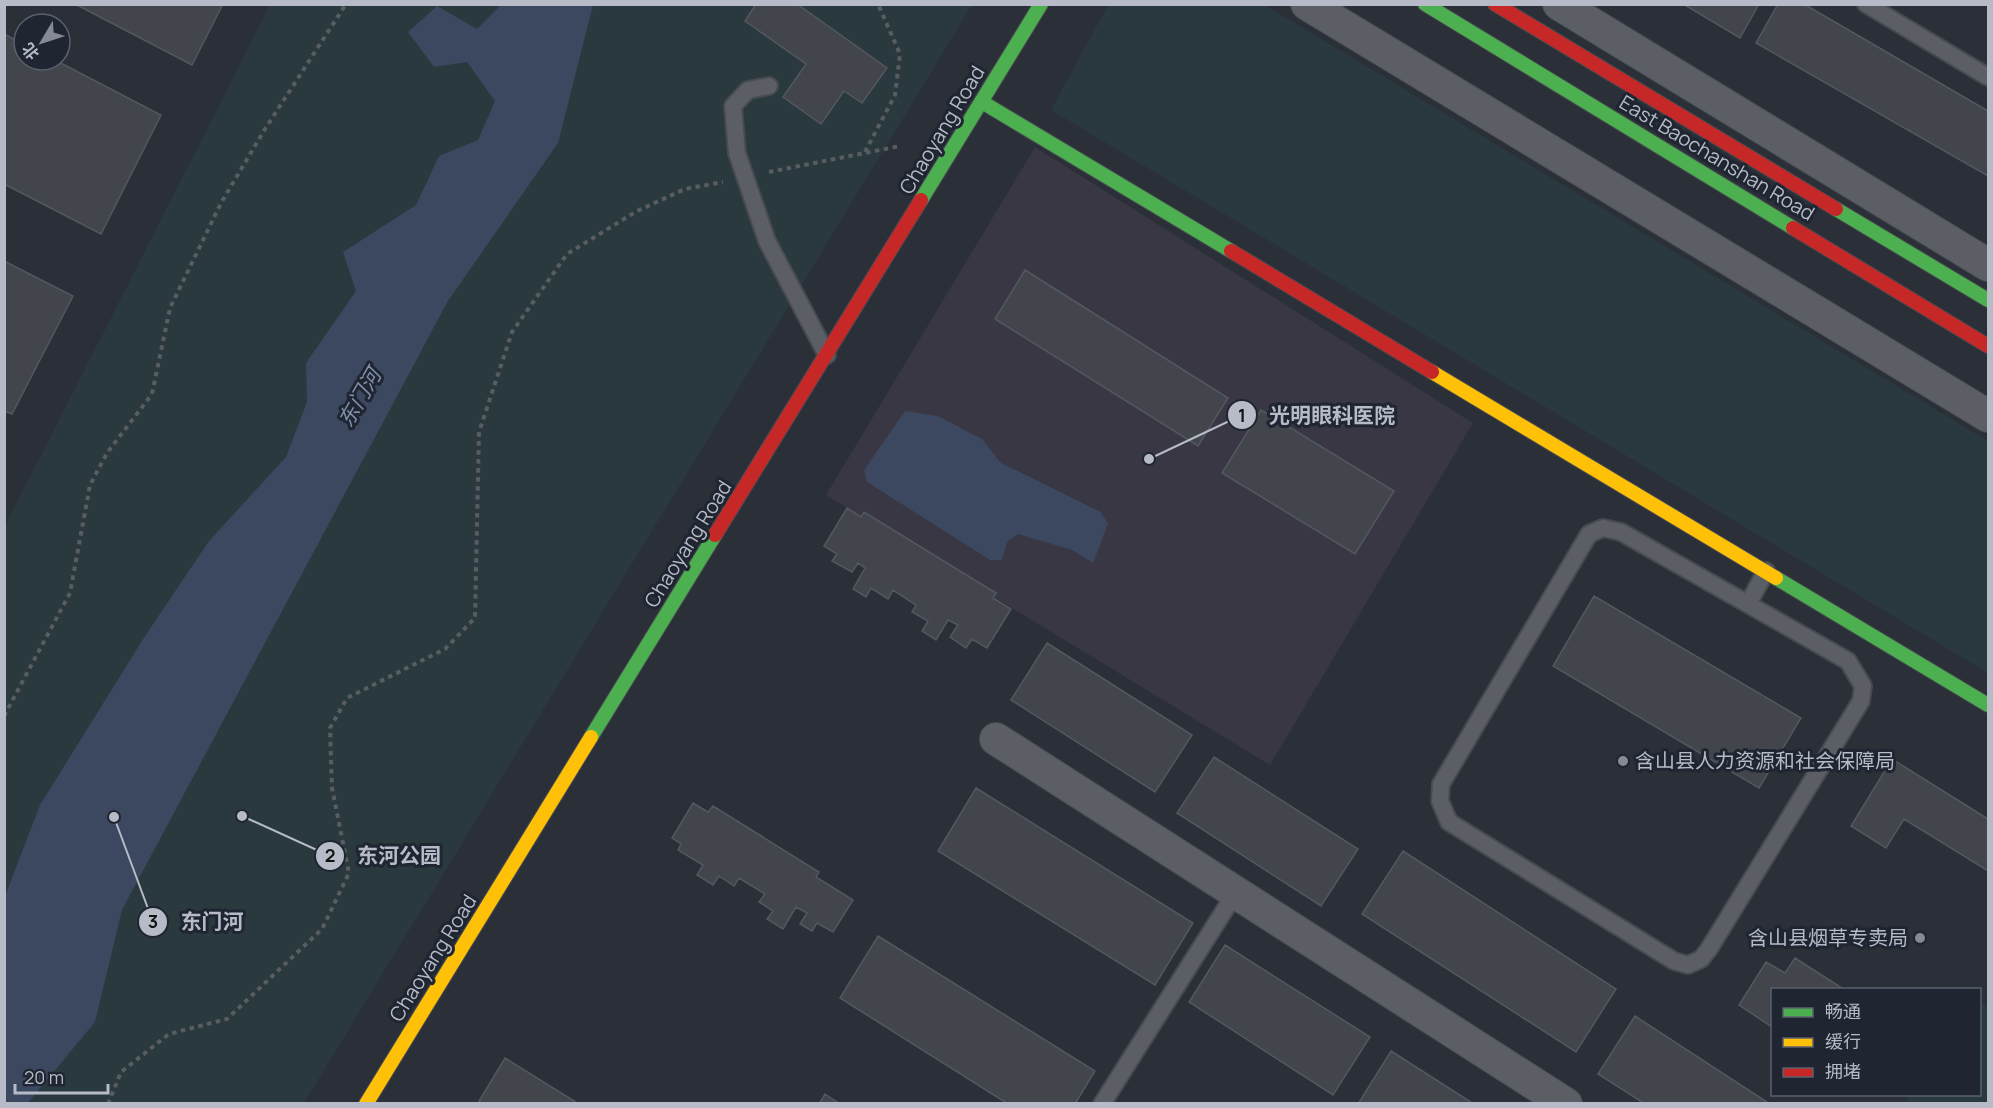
<svg xmlns="http://www.w3.org/2000/svg" width="1993" height="1108" font-family="Manrope,'Noto Sans SC',sans-serif">
<style>
.medical{fill:#383743}
.green{fill:#29393d}
.water{fill:#3b485f}
.building{fill:#42464c;stroke:#53575f;stroke-width:1.5}
.lines{fill:none;stroke-linecap:round;stroke-linejoin:round}
.lane-casing{stroke:#474a50;stroke-width:20}
.street-casing{stroke:#474a50;stroke-width:34}
.fast-casing{stroke:#474a50;stroke-width:16}
.slow-casing{stroke:#474a50;stroke-width:16}
.jam-casing{stroke:#474a50;stroke-width:16}
.path{stroke:#595d62;stroke-width:4;stroke-dasharray:4.5 4.5;stroke-linecap:butt}
.lane{stroke:#5b5e65;stroke-width:16}
.street{stroke:#5b5e65;stroke-width:32}
.fast{stroke:#4caf50;stroke-width:14}
.slow{stroke:#ffc107;stroke-width:14}
.jam{stroke:#c62828;stroke-width:14}
.poi-dot{fill:#858a95;stroke:#1f2531;stroke-width:2}
.labels{text-anchor:middle;stroke-width:6;stroke-linejoin:round;paint-order:stroke}
.street-label{font-size:20px;fill:#b6bbc7;stroke:#1f2531}
.poi-label{font-size:20px;fill:#b6bbc7;stroke:#1f2531;text-anchor:start}
.water-label{font-size:21px;font-style:italic;fill:#8090ac;stroke:#1f2531}
.leader{fill:none;stroke:#b6bbc7;stroke-width:2}
.callout-dot{fill:#b6bbc7;stroke:#1f2531;stroke-width:2}
.mark-label{font-size:18px;text-anchor:middle;font-weight:bold;fill:#111}
.callout-label{font-size:21px;text-anchor:middle;font-weight:bold;fill:#b6bbc7;stroke:#1f2531;stroke-width:6;stroke-linejoin:round;paint-order:stroke}
</style>
<rect width="100%" height="100%" fill="#2b2f37"/>
<path class="medical" d="M1035 147 1473 423 1270 765 826 495Z"/>
<path class="green" d="M270 5H972L304 1103H5L4 528Z
M1108 5H1265L1988 441V673L1051 110Z
M1980 1001 1988 1006V1103H1904L1910 1095 1980 1094Z"/>
<path class="water" d="M502 4 593 5 558 143 448 301 122 910 95 1022 28 1103H5V896L40 805 145 636 209 541 286 457 307 402 306 363 356 291 343 252 416 205 439 156 478 140 495 101 467 62 434 67 408 32 437 6 477 29Z
M905 411 938 416 982 439 1001 463 1101 512 1108 524 1093 563 1072 550 1018 534 1007 542 1002 560H990L867 482 864 470Z"/>
<path class="building" d="M75 4H223L192 65Z
M756 4H797L887 68 862 103 844 91 821 124 783 97 806 64 745 21Z
M1683 4H1759L1740 38Z
M1778 4H1804L1988 111V176L1756 43Z
M4 34 24 44V60H55L161 115 101 234 4 184Z
M4 261 73 296 12 414 4 411Z
M1025 270 1228 398 1198 446 995 319Z
M1261 410 1394 491 1355 554 1222 473Z
M847 508 861 517 864 512 996 593 993 598 1011 609 987 648 972 639 966 648 950 637 958 625 948 620 936 640 922 631 928 621 912 612 916 605 893 590 888 599 871 588 866 597 853 589 865 568 858 563 852 572 832 561 837 554 824 546Z
M1594 596 1801 718 1759 788 1553 666Z
M1047 643 1192 735 1155 792 1011 700Z
M1214 757 1358 849 1321 906 1177 813Z
M1892 759 1988 819V871L1904 819 1886 848 1851 826Z
M976 788 1193 923 1155 985 938 851Z
M693 803 708 812 713 806 819 872 816 877 853 900 833 932 817 923 812 931 800 924 807 913 796 907 783 929 767 919 773 911 759 902 765 894 739 878 734 886 719 876 713 885 697 875 703 865 678 850 681 844 672 838Z
M1403 851 1616 989 1576 1052 1362 914Z
M878 936 1095 1071 1075 1104H1008L840 998Z
M1225 945 1370 1037 1333 1095 1189 1002Z
M1795 958 1845 990H1772V1027L1739 1005 1766 962 1785 973Z
M1635 1016 1770 1104H1645L1598 1074Z
M1391 1051 1474 1104H1358Z
M505 1058 579 1104H483L479 1101Z
M825 1094 840 1104H819Z"/>
<g class="lines">
<defs>
<path id="lane" d="M1866 4 1988 77
M769 86 748 90 733 106 737 153 767 241 827 355
M1603 528 1621 532 1848 661 1863 686 1861 701 1709 949 1701 959 1688 965 1674 961 1449 822 1440 801 1441 784 1589 534Z
M1748 604 1766 571
M1102 1104 1236 892"/>
<path id="street" d="M1307 4 1988 416
M1559 4 1988 265
M996 739 1566 1104"/>
<path id="fast" d="M1425 4 1793 228
M982 102 1231 251
M921 200 1041 4
M1836 209 1988 300
M1776 578 1988 705
M591 737 715 535"/>
<path id="slow" d="M1432 372 1776 578
M366 1104 591 737"/>
<path id="jam" d="M1495 4 1836 209
M1793 228 1988 346
M1231 251 1432 372
M715 535 921 200"/>
</defs>
<use href="#lane" class="lane-casing"/>
<use href="#street" class="street-casing"/>
<use href="#fast" class="fast-casing"/>
<use href="#slow" class="slow-casing"/>
<use href="#jam" class="jam-casing"/>
<path class="path" d="M865 152 895 95 900 54 878 4
M769 172 900 146
M4 716 70 593 90 485 107 453 152 394 170 308 221 203 265 129 346 4
M108 1104 121 1072 169 1034 227 1019 322 929 349 873 332 788 330 728 347 698 445 649 475 618 479 432 512 332 567 254 637 211 685 189 723 182"/>
<use href="#lane" class="lane"/>
<use href="#street" class="street"/>
<use href="#fast" class="fast"/>
<use href="#slow" class="slow"/>
<use href="#jam" class="jam"/>
</g>
<g class="poi-dot">
<circle cx="1623" cy="761" r="6"/>
<circle cx="1920" cy="938" r="6"/>
</g>
<g class="labels">
<g class="street-label">
<text transform="translate(942 130) rotate(-59)" y="7">Chaoyang Road</text>
<text transform="translate(1717 158) rotate(31)" y="7">East Baochanshan Road</text>
<text transform="translate(688 544) rotate(-58)" y="7">Chaoyang Road</text>
<text transform="translate(433 958) rotate(-58)" y="7">Chaoyang Road</text>
</g>
<g class="poi-label">
<text x="1635" y="768">含山县人力资源和社会保障局</text>
<text x="1908" y="945" text-anchor="end">含山县烟草专卖局</text>
</g>
<g class="water-label">
<text transform="translate(360 398) rotate(-60)" y="7">东门河</text>
</g>
</g>
<path class="leader" d="M1149 459L1242 415M242 816L330 856M114 817L153 922"/>
<g class="callout-dot">
<circle cx="1149" cy="459" r="6"/>
<circle cx="242" cy="816" r="6"/>
<circle cx="114" cy="817" r="6"/>
<circle cx="1242" cy="415" r="15"/>
<circle cx="330" cy="856" r="15"/>
<circle cx="153" cy="922" r="15"/>
</g>
<g class="mark-label">
<text x="1242" y="422">1</text>
<text x="330" y="862">2</text>
<text x="153" y="928">3</text>
</g>
<g class="callout-label">
<text x="1332" y="423">光明眼科医院</text>
<text x="399" y="863">东河公园</text>
<text x="212" y="929">东门河</text>
</g>
<rect width="1993" height="1108" fill="none" stroke="#b6bbc7" stroke-width="12"/>
<rect x="1771" y="988" width="210" height="108" fill="#1f2531" stroke="#5b616d" stroke-width="1.5"/>
<rect x="1783" y="1008" width="30" height="9" fill="#4caf50" stroke="#5b616d" stroke-width="1.5"/>
<text x="1825" y="1018" font-size="18" fill="#b6bbc7">畅通</text>
<rect x="1783" y="1038" width="30" height="9" fill="#ffc107" stroke="#5b616d" stroke-width="1.5"/>
<text x="1825" y="1048" font-size="18" fill="#b6bbc7">缓行</text>
<rect x="1783" y="1068" width="30" height="9" fill="#c62828" stroke="#5b616d" stroke-width="1.5"/>
<text x="1825" y="1078" font-size="18" fill="#b6bbc7">拥堵</text>
<g transform="translate(42 42) rotate(231)"><circle r="28" fill="#1f2531" stroke="#5b616d" stroke-width="1.5"/>
<path d="M0-4.5L10 22L0 15L-10 22Z" fill="#858a95"/>
<text y="-9" font-size="16" font-weight="bold" text-anchor="middle" fill="#b6bbc7">北</text>
</g>
<path d="M15 1084v9h93v-9" fill="none" stroke="#b6bbc7" stroke-width="3"/>
<text x="24" y="1084" font-size="18" fill="#b6bbc7" stroke="#1f2531" stroke-width="4.5" paint-order="stroke">20 m</text>
</svg>
